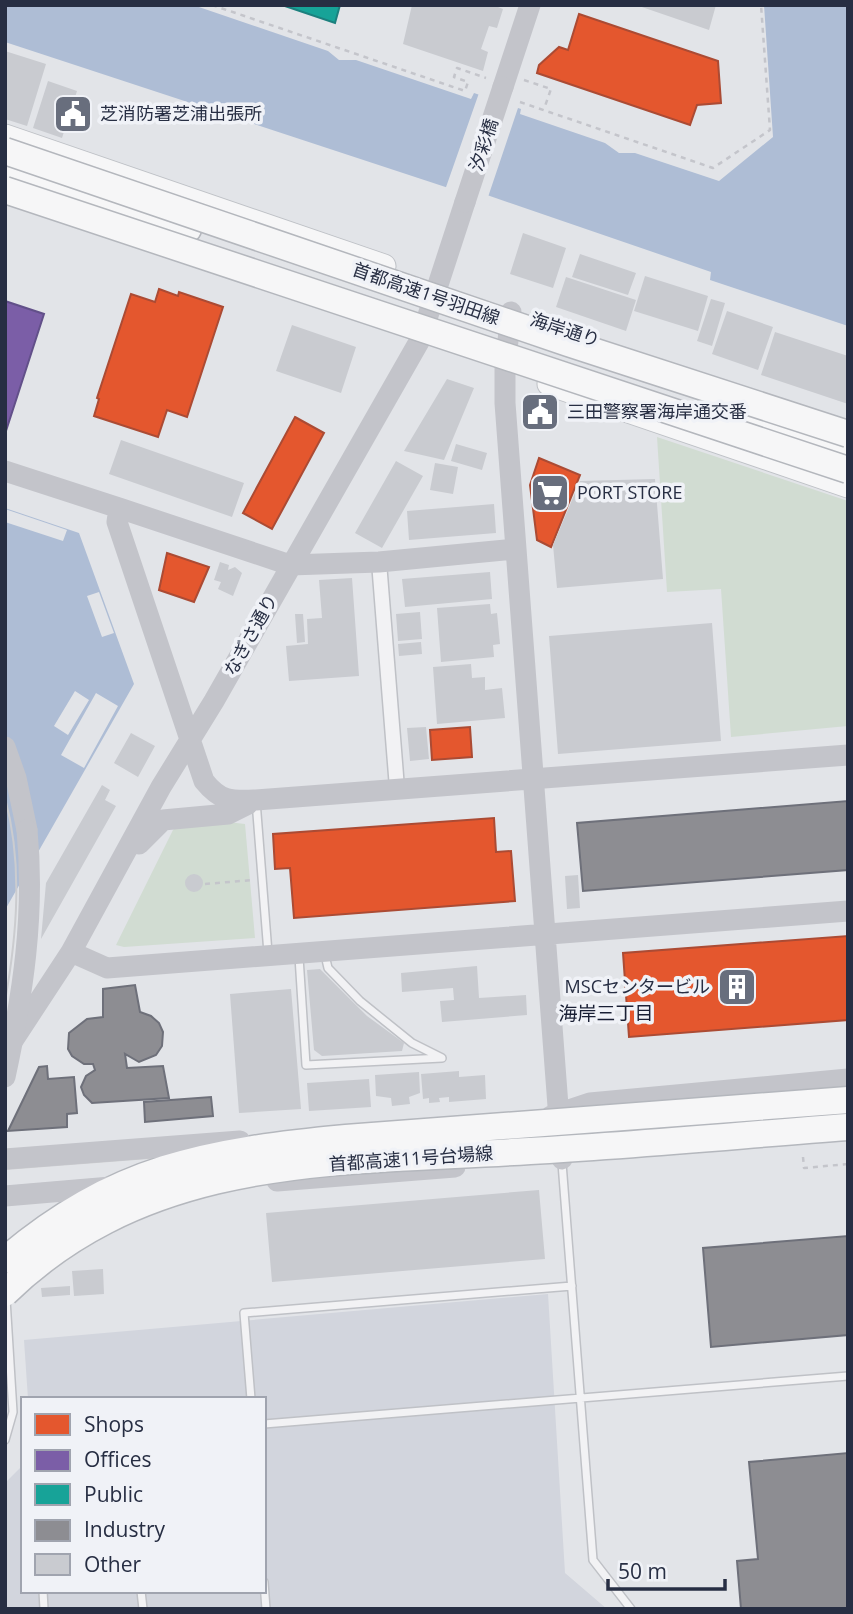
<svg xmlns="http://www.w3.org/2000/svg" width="853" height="1614" font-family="'Open Sans','Noto Sans JP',sans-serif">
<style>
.built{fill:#d2d5dd}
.green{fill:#d1dcd2}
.water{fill:#aebdd5}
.pier{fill:#e2e4e8}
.shops{fill:#e4572e;stroke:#ab4b34;stroke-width:2}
.offices{fill:#7b5ea7;stroke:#625089;stroke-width:2}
.public{fill:#17a398;stroke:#1c807e;stroke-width:2}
.industry{fill:#8d8d92;stroke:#6e707a;stroke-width:2}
.building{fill:#c9cbd0}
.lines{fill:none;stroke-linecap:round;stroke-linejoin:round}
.lane-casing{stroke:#bfc1c6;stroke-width:10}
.street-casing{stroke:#bfc1c6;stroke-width:17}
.primary-casing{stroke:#bec1c6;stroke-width:25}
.highway-casing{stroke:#b4b7bd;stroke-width:29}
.path{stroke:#c4c5cb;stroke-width:2.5;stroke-dasharray:5 5;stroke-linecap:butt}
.lane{stroke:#f2f2f4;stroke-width:7}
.street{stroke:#f2f2f4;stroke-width:14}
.secondary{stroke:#c3c4ca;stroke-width:21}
.primary{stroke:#f6f6f7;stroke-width:23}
.highway{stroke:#f6f6f7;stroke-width:26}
.tram{stroke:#cbcccf;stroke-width:2}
.highway-bridge-casing{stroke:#b4b7bd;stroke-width:29;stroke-linecap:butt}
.secondary-bridge{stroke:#c3c4ca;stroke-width:21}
.highway-bridge{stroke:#f6f6f7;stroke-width:26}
.labels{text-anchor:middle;stroke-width:7;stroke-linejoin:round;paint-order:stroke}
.poi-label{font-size:18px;fill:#272e43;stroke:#f0f2f7;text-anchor:start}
.street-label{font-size:18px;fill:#272e43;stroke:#f0f2f7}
.neighbourhood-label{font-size:19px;fill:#191f34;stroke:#f0f2f7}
</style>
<rect width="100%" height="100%" fill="#e2e4e8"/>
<path class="built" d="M548 1294 565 1573 607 1609H5V1483L23 1465V1591H264V1399H28L24 1340Z"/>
<path class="green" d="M657 437 848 501V726L731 737 721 589 667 592Z
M228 822 245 824 255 938 124 947 116 945 173 830 176 827Z"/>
<path class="water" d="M5 5H193L328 51 339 60H356L471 99 474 93 521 109 520 114 605 143 619 153H635L719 181 773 137 764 5H848V326L710 280 711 272 487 195 485 200 5 42Z
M5 508 79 533 134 684 5 910Z"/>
<path class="pier" d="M479 93 519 105 486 203 445 190Z
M5 509 67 530 63 541 5 522Z
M99 592 114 633 102 637 87 596Z
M75 691 89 700 68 735 54 726Z
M96 693 118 706 84 768 61 755Z"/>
<path class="shops" d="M579 14 718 61 721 103 697 105 690 125 537 73 539 65 559 47 568 50Z
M159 289 178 296 179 292 223 307 187 417 167 410 158 437 94 416 99 399 97 398 131 294 155 302Z
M295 417 324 433 272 529 243 513Z
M539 458 580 475 551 547 537 540 530 485Z
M167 553 209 567 194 602 159 590Z
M470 727 472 757 432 760 430 730Z
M494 818 496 852 511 851 515 901 294 918 290 868 275 869 273 834Z
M848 936V1020L629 1037 623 953Z"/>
<path class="offices" d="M5 301 44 314 5 434Z"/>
<path class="public" d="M282 5H340L335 23Z
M549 401 557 413 539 427 531 415Z"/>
<path class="industry" d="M848 801V870L583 891 577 823Z
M135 985 140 1012 151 1016 159 1023 163 1032 162 1046 156 1055 139 1062 125 1054 127 1068 163 1066 169 1098 92 1103 84 1095 81 1087 86 1076 95 1070 93 1064H84L72 1056 68 1049 69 1033 87 1019 103 1017V989Z
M47 1066 48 1079 74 1077 77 1113 67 1114V1127L8 1131 39 1067Z
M211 1097 213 1116 145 1122 144 1102Z
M848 1236V1335L711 1347 703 1248Z
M848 1453V1609H741L737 1561 758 1559 749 1462Z"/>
<path class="building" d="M412 5H493L503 9 497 28 489 26 481 49 488 52 483 71 403 44Z
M636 5H716L709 30Z
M5 51 46 64 27 126 5 119Z
M48 81 77 91 62 138 33 128Z
M523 233 566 248 553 288 510 274Z
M580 254 636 273 628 295 572 277Z
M645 276 708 296 698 331 634 311Z
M566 277 636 300 626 331 556 307Z
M711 299 725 303 712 346 697 341Z
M727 311 773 327 758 370 712 354Z
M292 325 356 347 341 393 276 371Z
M775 332 848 356V404L761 375Z
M447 379 474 388 444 460 404 451Z
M121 440 244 483 232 517 109 474Z
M456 444 487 453 482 470 451 461Z
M396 461 423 476 382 548 355 533Z
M435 463 458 467 453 494 430 490Z
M655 479 663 579 557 588 553 545 580 481Z
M494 504 496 533 409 540 407 511Z
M220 562 229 565 228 570 235 567 242 573 233 596 218 589 221 582 214 580Z
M490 572 492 599 405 607 402 579Z
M352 578 359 676 289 681 286 646 308 644 307 619 322 618 319 580Z
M490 604 491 614 497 613 500 644 493 645 494 657 441 662 437 608Z
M420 612 422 639 398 641 396 614Z
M295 614H303L305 642 297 643Z
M712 623 721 741 558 754 549 636Z
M421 642 422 654 399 656 398 644Z
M471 664 472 678 485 677V690L502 688 505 718 437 724 433 667Z
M426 727 429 759 410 761 407 728Z
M131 733 155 746 138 777 114 763Z
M102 785 110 790 105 800 116 806 41 939 46 883Z
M185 883a9 9 0 1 1 18 0a9 9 0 1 1-18 0Z
M578 875 580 908 567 909 565 876Z
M477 966 479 998 526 995 527 1015 442 1022 440 1001 454 1000 453 988 402 992 401 973Z
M320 969 367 1016 404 1043 402 1051 322 1056 314 1050 307 970Z
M291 989 301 1109 239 1113 230 994Z
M459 1071V1077L485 1075 486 1099 449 1102V1097L439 1098 440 1102 429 1103V1098L423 1099 421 1074Z
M419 1072 420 1093 409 1097 410 1104 392 1106 391 1098 376 1096 375 1075Z
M369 1079 371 1107 309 1111 307 1083Z
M539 1190 545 1259 272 1282 266 1213Z
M103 1269 104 1294 74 1296 72 1271Z
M70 1286V1295L42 1297 41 1288Z"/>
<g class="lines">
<defs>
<path id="lane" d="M256 801 268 953
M299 957 306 1065 442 1058 412 1043 360 1001 328 968 325 955
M562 1163 593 1560 631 1609
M251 1399 244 1313 572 1286
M264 1424 848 1376
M5 1440 13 1412 6 1299
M264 1582 266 1609
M43 1591 44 1609
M141 1591 143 1609"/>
<path id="street" d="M379 562 397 788"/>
<path id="primary" d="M5 136 384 266
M549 384 848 486"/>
<path id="highway" d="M5 169 58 187 119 197
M103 218 159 222 188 229
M738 411 848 449"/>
</defs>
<use href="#lane" class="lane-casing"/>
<use href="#street" class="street-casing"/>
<use href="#primary" class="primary-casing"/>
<use href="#highway" class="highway-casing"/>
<path class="path" d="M212 5 465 91 468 82 454 77 457 68 486 78
M524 80 551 89 544 109
M520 102 713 168 770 130 761 5
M205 884 253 880
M803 1157 804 1168 848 1164"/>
<use href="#lane" class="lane"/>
<use href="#street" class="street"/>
<path class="secondary" d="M503 87 530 5
M511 312 505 369V403L562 1159
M5 471 119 508 117 522 204 781C221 802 231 801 256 800L848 755
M119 508 290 565 379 562 516 549
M5 747 16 778 27 830
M139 844 163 820 228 814 248 804
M71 952 107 968 848 911
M12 1042 71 952 161 787 214 701 420 340 465 202
M551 1116 590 1103 848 1079
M277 1181 455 1167"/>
<use href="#primary" class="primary"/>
<use href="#highway" class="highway"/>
<path class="tram" d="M5 798C23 864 17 935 5 1001
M5 1169 848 1104
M5 1187 848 1116"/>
<defs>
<path id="highway-bridge" d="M5 151 568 343 848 434
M5 190 848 470
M5 1260C114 1167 208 1151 346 1138L848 1100
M5 1293C151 1151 342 1163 530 1151 636 1145 742 1135 848 1127"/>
</defs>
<use href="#highway-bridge" class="highway-bridge-casing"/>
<path class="secondary-bridge" d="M465 202 503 87
M5 1077C23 994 35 915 27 830
M5 1159 240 1141
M5 1196 111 1187"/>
<use href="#highway-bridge" class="highway-bridge"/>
</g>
<defs>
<symbol id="civic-square" viewBox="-11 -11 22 22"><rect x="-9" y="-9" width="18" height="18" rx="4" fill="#686e7d" stroke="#f0f2f7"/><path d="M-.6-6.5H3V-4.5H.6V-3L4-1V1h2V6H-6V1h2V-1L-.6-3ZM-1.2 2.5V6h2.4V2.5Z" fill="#fff"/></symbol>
<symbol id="supermarket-square" viewBox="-11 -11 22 22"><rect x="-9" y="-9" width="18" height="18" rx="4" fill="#686e7d" stroke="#f0f2f7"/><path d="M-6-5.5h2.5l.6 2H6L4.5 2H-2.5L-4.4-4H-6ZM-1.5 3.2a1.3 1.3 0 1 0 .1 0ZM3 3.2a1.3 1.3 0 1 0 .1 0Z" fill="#fff"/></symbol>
<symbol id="building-square" viewBox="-11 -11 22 22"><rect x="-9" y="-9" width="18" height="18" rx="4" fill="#686e7d" stroke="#f0f2f7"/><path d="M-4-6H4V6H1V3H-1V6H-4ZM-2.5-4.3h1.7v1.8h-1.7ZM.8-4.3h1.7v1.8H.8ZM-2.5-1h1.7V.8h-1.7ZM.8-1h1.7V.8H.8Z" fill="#fff"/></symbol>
</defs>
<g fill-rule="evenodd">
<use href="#civic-square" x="51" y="92" width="44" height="44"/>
<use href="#civic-square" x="518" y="390" width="44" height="44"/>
<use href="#supermarket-square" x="528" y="471" width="44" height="44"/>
<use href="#building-square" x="715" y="965" width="44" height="44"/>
</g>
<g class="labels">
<g class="poi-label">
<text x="100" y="120">芝消防署芝浦出張所</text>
<text x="567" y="418">三田警察署海岸通交番</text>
<text x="577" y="499">PORT STORE</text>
<text x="710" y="993" text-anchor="end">MSCセンタービル</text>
</g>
<g class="street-label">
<text transform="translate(484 145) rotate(-72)" y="6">汐彩橋</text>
<text transform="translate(426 294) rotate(19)" y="6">首都高速1号羽田線</text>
<text transform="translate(565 330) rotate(18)" y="6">海岸通り</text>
<text transform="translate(251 635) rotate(-61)" y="6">なぎさ通り</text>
<text transform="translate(411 1159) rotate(-4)" y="6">首都高速11号台場線</text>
</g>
<g class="neighbourhood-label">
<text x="606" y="1020">海岸三丁目</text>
</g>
</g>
<rect width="853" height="1614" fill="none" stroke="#272e43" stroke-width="14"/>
<rect x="21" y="1397" width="245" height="196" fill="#f0f2f7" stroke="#a0a4af" stroke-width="2"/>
<rect x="35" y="1414" width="35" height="21" fill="#e4572e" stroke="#a0a4af" stroke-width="2"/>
<text x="84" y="1432" font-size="21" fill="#272e43">Shops</text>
<rect x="35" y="1450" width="35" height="21" fill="#7b5ea7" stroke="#a0a4af" stroke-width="2"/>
<text x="84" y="1467" font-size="21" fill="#272e43">Offices</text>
<rect x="35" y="1484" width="35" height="21" fill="#17a398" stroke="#a0a4af" stroke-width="2"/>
<text x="84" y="1502" font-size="21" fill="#272e43">Public</text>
<rect x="35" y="1520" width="35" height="21" fill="#8d8d92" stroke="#a0a4af" stroke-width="2"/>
<text x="84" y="1537" font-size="21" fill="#272e43">Industry</text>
<rect x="35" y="1554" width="35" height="21" fill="#c9cbd0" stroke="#a0a4af" stroke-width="2"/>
<text x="84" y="1572" font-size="21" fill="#272e43">Other</text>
<path d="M608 1579v10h117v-10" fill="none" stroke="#272e43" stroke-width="3.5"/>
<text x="618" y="1579" font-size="21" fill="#272e43" stroke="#f0f2f7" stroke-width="5" paint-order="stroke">50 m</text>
</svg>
